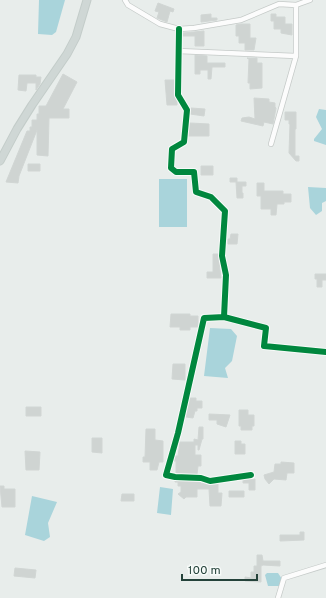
<svg xmlns="http://www.w3.org/2000/svg" width="326" height="598" viewBox="0 0 326 598" font-family="Overpass,sans-serif">
  <rect width="100%" height="100%" fill="#e8edeb"/>
  <!-- water -->
  <path fill="#a9d4db" d="M 39,0 L 65,0 L 56,32 L 52,35 L 38,34 Z
    M 319,109 L 326,110 L 326,145 L 314,141 L 314,139 L 322,129 L 316,117 Z
    M 159,179 L 187,179 L 187,227 L 159,227 Z
    M 308,187 L 326,188 L 326,201 L 322,203 L 322,211 L 316,215 L 310,208 Z
    M 210,328 L 231,329 L 237,336 L 232,361 L 225,368 L 228,378 L 204,376 Z
    M 160,487 L 173,489 L 171,515 L 157,513 Z
    M 32,496 L 57,502 L 48,523 L 50,537 L 44,541 L 25,535 Z
    M 267,573 L 278,573 L 282,579 L 279,586 L 268,586 L 265,575 Z"/>
  <!-- building -->
  <path fill="#cfd4d2" stroke="#d1d6d4" d="M 158,3 L 174,9 L 173,12 L 170,11 L 167,22 L 157,18 L 159,12 L 155,11 Z
    M 211,14 L 211,18 L 217,18 L 217,20 L 201,22 L 201,15 Z
    M 271,14 L 276,14 L 276,17 L 285,17 L 285,24 L 292,24 L 292,35 L 281,33 L 281,29 L 274,29 L 274,21 L 271,21 Z
    M 241,24 L 250,24 L 250,38 L 256,38 L 254,50 L 245,50 L 245,43 L 239,43 L 239,36 L 236,36 L 236,25 Z
    M 204,31 L 204,46 L 195,46 L 195,36 L 183,36 L 183,33 Z
    M 195,55 L 207,56 L 207,63 L 225,63 L 225,67 L 212,67 L 211,79 L 208,79 L 208,70 L 200,70 L 200,74 L 195,74 Z
    M 247,58 L 257,58 L 257,63 L 262,63 L 262,88 L 250,89 L 250,83 L 248,83 L 249,59 Z
    M 63,74 L 77,82 L 63,109 L 69,109 L 69,118 L 49,118 L 48,156 L 37,155 L 37,130 L 19,176 L 18,183 L 6,182 L 27,131 L 30,131 L 30,127 L 32,127 L 32,120 L 37,120 L 37,114 L 39,114 L 39,106 L 46,106 Z
    M 19,75 L 36,75 L 36,77 L 41,77 L 40,84 L 36,90 L 36,83 L 27,83 L 26,91 L 18,90 Z
    M 165,80 L 174,80 L 174,95 L 177,101 L 177,105 L 167,105 Z
    M 254,98 L 269,99 L 269,102 L 275,103 L 275,107 L 276,108 L 273,124 L 264,122 L 263,126 L 241,121 L 242,118 L 249,117 L 255,119 Z
    M 191,108 L 205,109 L 204,116 L 190,114 Z
    M 285,112 L 296,112 L 296,129 L 295,129 L 295,156 L 299,156 L 299,161 L 296,161 L 289,153 L 290,124 L 289,124 L 289,120 L 285,120 Z
    M 190,123 L 209,124 L 209,136 L 188,136 Z
    M 28,164 L 40,164 L 40,171 L 28,171 Z
    M 201,166 L 213,166 L 213,175 L 201,175 Z
    M 230,178 L 237,178 L 237,182 L 246,182 L 246,186 L 242,186 L 242,193 L 243,193 L 243,198 L 237,198 L 236,182 L 230,182 Z
    M 257,183 L 264,183 L 264,191 L 283,191 L 283,194 L 291,194 L 291,202 L 284,202 L 284,204 L 277,204 L 276,215 L 271,215 L 271,209 L 261,209 L 261,196 L 257,196 Z
    M 231,234 L 238,234 L 237,244 L 228,244 L 228,239 L 230,239 Z
    M 213,254 L 218,254 L 221,278 L 207,278 L 207,272 L 213,272 Z
    M 315,274 L 326,274 L 326,280 L 322,280 L 322,287 L 317,287 L 317,279 L 315,279 Z
    M 171,314 L 190,314 L 190,316 L 198,316 L 198,327 L 190,327 L 190,330 L 180,330 L 180,327 L 170,327 Z
    M 173,364 L 185,364 L 185,380 L 172,379 Z
    M 190,398 L 196,398 L 196,401 L 202,401 L 202,408 L 197,408 L 197,411 L 195,411 L 193,418 L 186,417 Z
    M 26,407 L 41,407 L 41,416 L 26,416 Z
    M 239,410 L 248,410 L 248,415 L 254,415 L 254,426 L 252,426 L 252,430 L 241,430 L 241,426 L 239,426 Z
    M 209,414 L 230,415 L 226,427 L 217,424 L 217,420 L 209,420 Z
    M 199,427 L 203,427 L 203,439 L 202,439 L 199,450 L 198,450 L 198,445 L 195,445 L 195,455 L 201,455 L 201,466 L 198,466 L 197,474 L 176,473 L 176,461 L 174,461 L 175,456 L 178,456 L 180,442 L 194,442 L 194,439 L 198,440 Z
    M 146,429 L 155,429 L 155,440 L 163,441 L 163,462 L 159,462 L 157,470 L 150,470 L 150,462 L 143,462 L 143,457 L 145,457 Z
    M 92,438 L 102,438 L 102,453 L 92,452 Z
    M 235,441 L 241,441 L 241,444 L 245,444 L 245,454 L 235,454 Z
    M 25,451 L 40,452 L 39,470 L 26,470 Z
    M 281,462 L 294,463 L 294,473 L 287,473 L 286,480 L 274,479 L 269,484 L 265,479 L 264,475 L 274,472 L 275,464 L 281,464 Z
    M 255,479 L 255,490 L 249,490 L 249,483 L 243,483 L 243,480 Z
    M 175,481 L 200,482 L 201,483 L 210,485 L 218,484 L 218,493 L 222,493 L 221,506 L 210,506 L 209,489 L 197,489 L 197,497 L 186,497 L 184,499 L 178,494 L 181,492 L 181,486 L 178,486 L 178,482 L 175,482 Z
    M 0,486 L 4,486 L 4,489 L 15,489 L 15,507 L 2,507 Z
    M 229,491 L 244,491 L 244,497 L 229,497 Z
    M 122,494 L 134,494 L 134,501 L 121,501 Z
    M 300,532 L 304,532 L 304,540 L 280,541 L 280,535 L 300,535 Z
    M 257,555 L 262,555 L 263,561 L 280,561 L 280,566 L 263,565 L 261,566 L 261,582 L 245,581 L 245,577 L 251,578 L 251,572 L 254,572 L 254,566 L 257,566 Z
    M 15,568 L 36,570 L 35,578 L 14,576 Z"/>
  <g fill="none" stroke-linecap="round" stroke-linejoin="round">
    <!-- street casing -->
    <g stroke="#c5cac8" stroke-width="6">
      <path id="street" d="M 125,0 L 128,5 L 160,24 L 179,29 L 194,28 L 241,20 L 279,4 L 296,5
        M 179,29 L 178,95 L 187,110 L 184,142 L 172,149 L 171,168 L 176,172 L 194,172 L 196,192 L 211,197 L 225,211 L 222,256 L 226,275 L 224,317
        M 178,51 L 296,56 L 296,5 L 310,0
        M 271,144 L 296,56
        M 251,475 L 210,481 L 201,478 L 175,477 L 166,475 L 178,433 L 204,318 L 224,317 L 266,328 L 264,346 L 326,352
        M 278,598 L 284,578 L 326,565"/>
    </g>
    <!-- primary casing -->
    <g stroke="#c3ccc9" stroke-width="9">
      <path id="primary" d="M 0,161 L 17,129 L 32,105 L 67,54 L 76,37 L 87,0"/>
    </g>
    <!-- street -->
    <use href="#street" stroke="#fcfcfc" stroke-width="4.5"/>
    <!-- primary -->
    <use href="#primary" stroke="#cfd7d5" stroke-width="7"/>
    <!-- cycleway casing -->
    <g stroke="#f7fbf9" stroke-width="8">
      <path id="cycleway" d="M 179,29 L 178,95 L 187,110 L 184,142 L 172,149 L 171,168 L 176,172 L 194,172 L 196,192 L 211,197 L 225,211 L 222,256 L 226,275 L 224,317
        M 251,475 L 210,481 L 201,478 L 175,477 L 166,475 L 178,433 L 204,318 L 224,317 L 266,328 L 264,346 L 326,352"/>
    </g>
    <!-- cycleway -->
    <use href="#cycleway" stroke="#00873e" stroke-width="6"/>
  </g>
  <!-- scale -->
  <path d="M182 574v6h75v-6" fill="none" stroke="#24423a" stroke-width="2"/>
  <text x="188" y="574" font-size="12" fill="#24423a" stroke="#f7fbf9" stroke-width="3" paint-order="stroke">100 m</text>
</svg>
